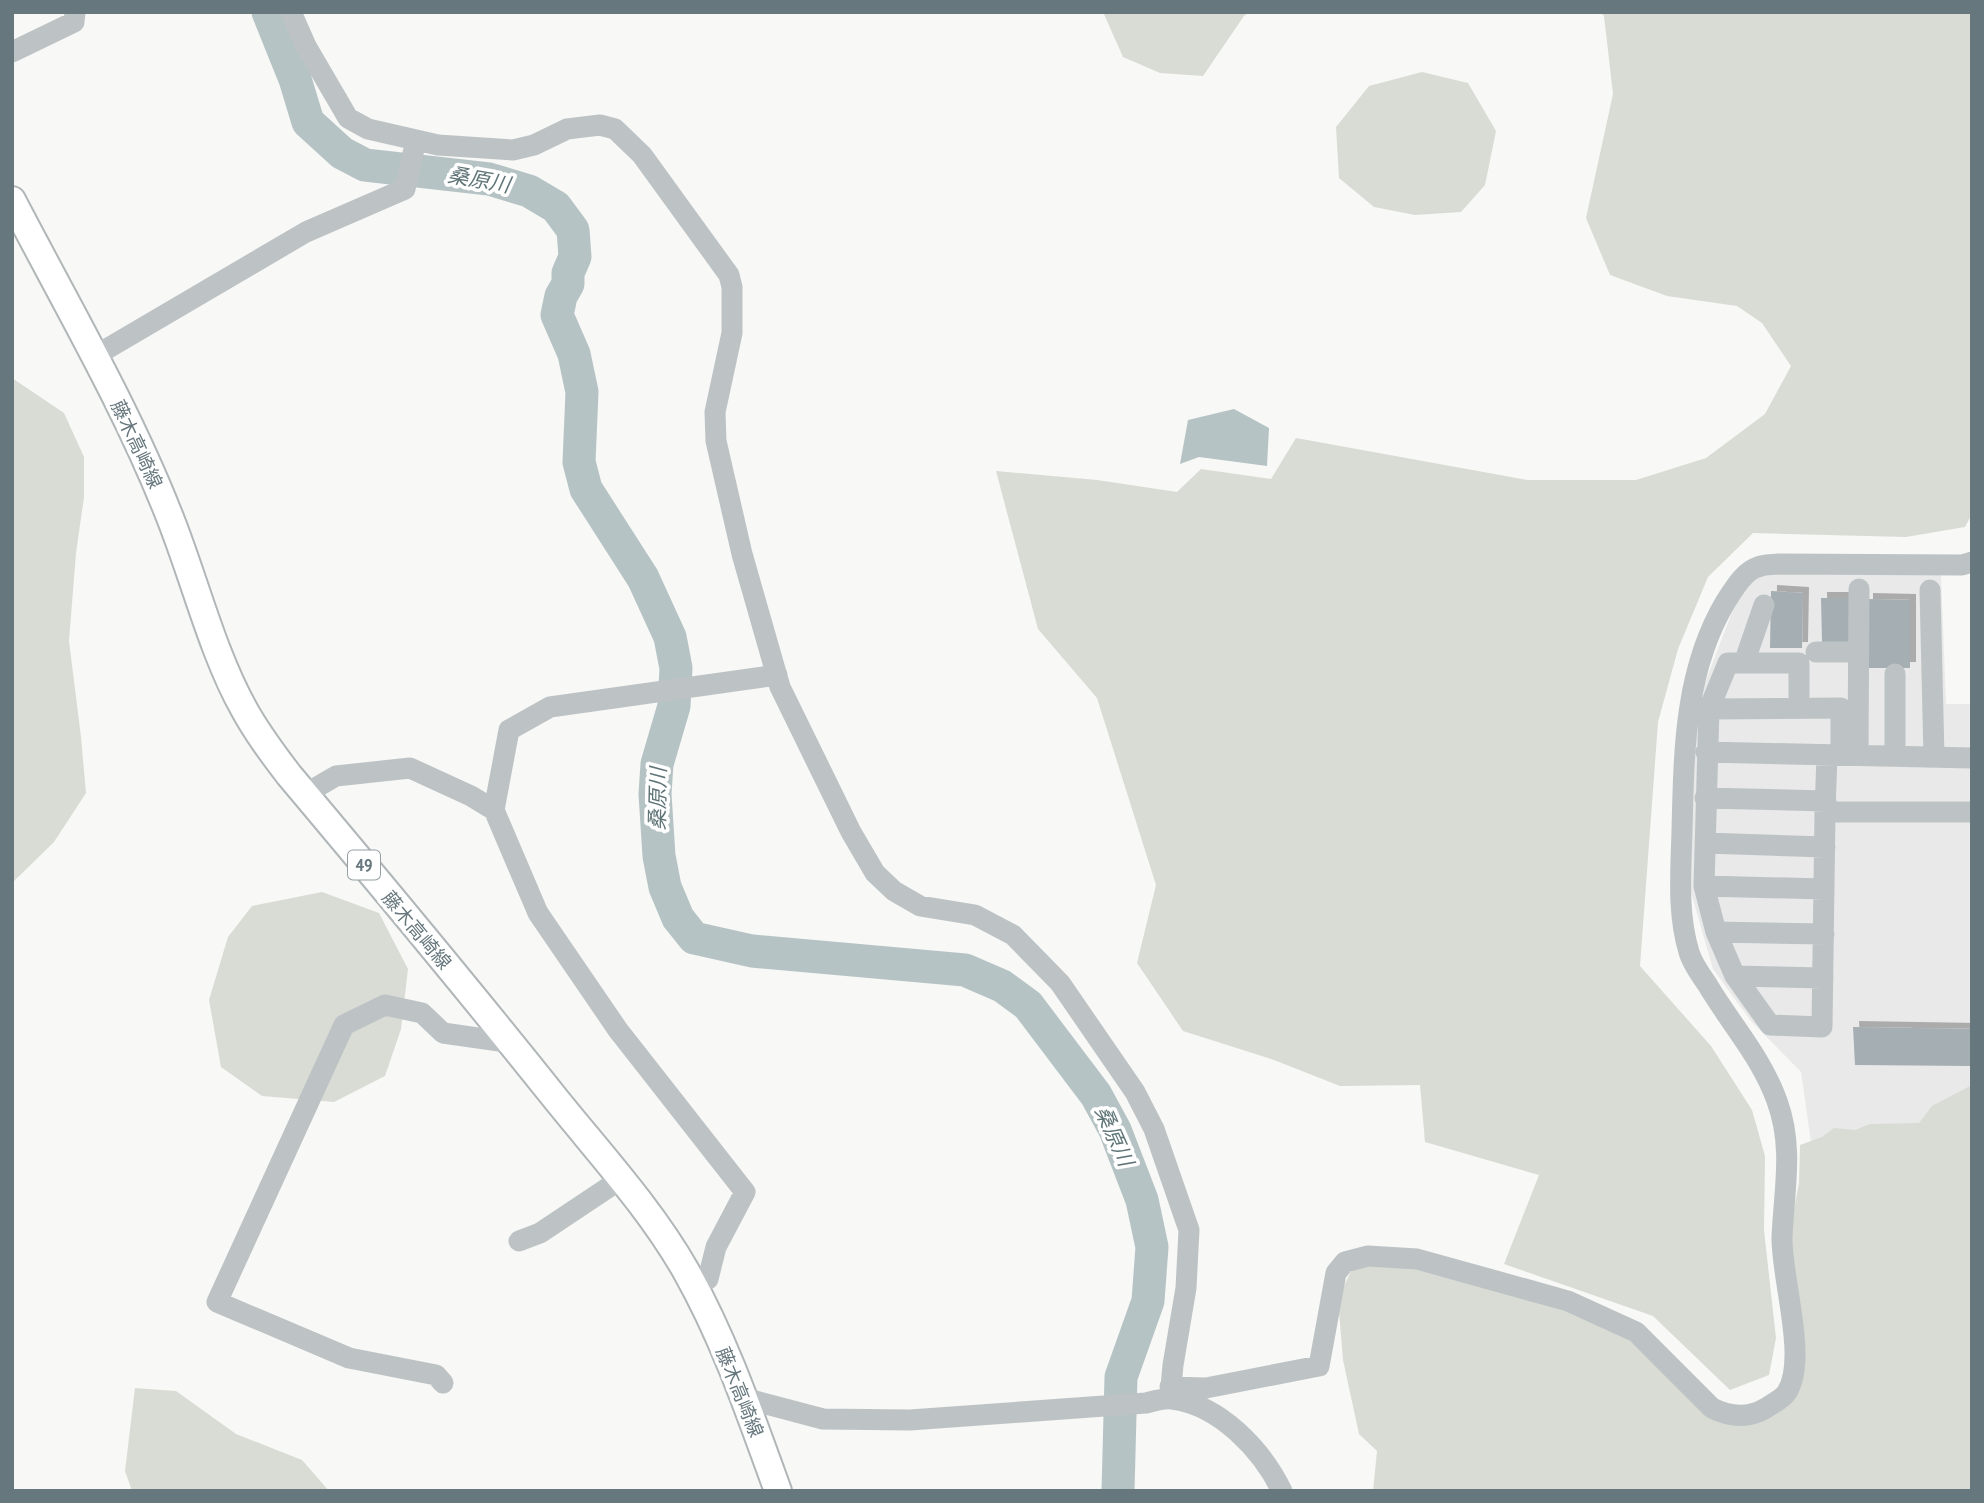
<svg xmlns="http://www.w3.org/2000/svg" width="1984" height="1503" viewBox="0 0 1984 1503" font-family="'PT Sans Narrow','Noto Sans JP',sans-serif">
  <defs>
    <filter id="shadow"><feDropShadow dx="6" dy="-6" stdDeviation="0" flood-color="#0004"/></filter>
  </defs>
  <rect width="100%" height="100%" fill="#f8f8f6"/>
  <!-- built -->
  <path fill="#e9e9e9" d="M 1769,572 L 1941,575 L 1946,704 L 1972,704 L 1972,1093 L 1922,1135 L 1815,1170 L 1801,1072 L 1751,1021 L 1713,969 L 1690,889 L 1691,719 L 1742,586 Z"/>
  <!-- green -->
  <path fill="#d9dcd5" d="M 1103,12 L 1249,12 L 1244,16 L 1203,76 L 1160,73 L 1123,57 Z
    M 1600,12 L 1972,12 L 1972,514 L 1965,527 L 1906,537 L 1753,533 L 1708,577 L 1678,649 L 1658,722 L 1640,966 L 1711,1046 L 1752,1110 L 1765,1156 L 1764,1230 L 1776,1338 L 1769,1375 L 1730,1390 L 1653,1316 L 1504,1264 L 1539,1175 L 1425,1142 L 1420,1085 L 1340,1086 L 1274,1060 L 1183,1031 L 1137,963 L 1156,885 L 1097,698 L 1038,629 L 996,471 L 1097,480 L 1177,492 L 1201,469 L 1271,479 L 1296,438 L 1528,480 L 1636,480 L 1706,458 L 1765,414 L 1791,366 L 1762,323 L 1737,306 L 1667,296 L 1610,275 L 1586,218 L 1613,94 L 1604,16 Z
    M 1422,72 L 1468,83 L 1496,131 L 1485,185 L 1461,212 L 1415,215 L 1374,207 L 1339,178 L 1336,127 L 1369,86 Z
    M 12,378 L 64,413 L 84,457 L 84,497 L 76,553 L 69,641 L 81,737 L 86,793 L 54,842 L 12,883 Z
    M 322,892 L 379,913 L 408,969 L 401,1029 L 385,1076 L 334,1102 L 262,1096 L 221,1067 L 209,1000 L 228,937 L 252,906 Z
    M 1972,1085 L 1972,1491 L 1373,1491 L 1377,1451 L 1359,1434 L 1343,1360 L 1338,1299 L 1352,1269 L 1374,1264 L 1420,1268 L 1566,1311 L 1627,1338 L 1710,1418 L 1793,1400 L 1789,1235 L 1799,1183 L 1800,1145 L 1822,1137 L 1834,1128 L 1855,1130 L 1870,1124 L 1919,1123 L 1932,1106 Z
    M 135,1388 L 176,1391 L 236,1434 L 302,1460 L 329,1491 L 132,1491 L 125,1471 Z"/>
  <!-- water -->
  <path fill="#b6c3c5" d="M 1234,409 L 1269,428 L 1267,466 L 1199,457 L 1180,464 L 1188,420 Z"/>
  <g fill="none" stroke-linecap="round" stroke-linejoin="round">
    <!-- river -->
    <path stroke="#b6c3c5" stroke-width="33" d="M 268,12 L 295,79 L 308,122 L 342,153 L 365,165 L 489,179 L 529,191 L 556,207 L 573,230 L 575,257 L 568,273 L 568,284 L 561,296 L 557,315 L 574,354 L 582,392 L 579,462 L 586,489 L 643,578 L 670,637 L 676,668 L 674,706 L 657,764 L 655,794 L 659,856 L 665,887 L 678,918 L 694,938 L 752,951 L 965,970 L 1002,986 L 1028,1005 L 1096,1095 L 1115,1130 L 1142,1200 L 1152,1247 L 1148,1301 L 1121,1377 L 1118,1491"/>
  </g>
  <!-- building -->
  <path fill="#a5aeb2" filter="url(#shadow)" d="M 1771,591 L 1803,593 L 1802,648 L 1770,648 Z
    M 1821,598 L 1850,598 L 1850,643 L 1822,642 Z
    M 1867,599 L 1910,600 L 1910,668 L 1867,668 Z
    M 1853,1027 L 1972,1029 L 1972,1066 L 1855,1065 Z"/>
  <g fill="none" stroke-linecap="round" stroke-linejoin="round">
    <!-- major casing -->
    <g stroke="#b1b7b9" stroke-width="30">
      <path id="major" d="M 12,200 C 66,304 126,406 169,515 C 194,577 212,652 244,709 C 257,733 273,754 289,775 C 379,882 468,989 555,1098 C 600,1154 650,1208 686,1271 C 725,1340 751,1417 778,1491"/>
    </g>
    <!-- minor -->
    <path stroke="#bdc3c5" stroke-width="21" d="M 291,12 L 306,46 L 348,118 L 368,129 L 438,145 L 513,150 L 534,145 L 567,129 L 600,125 L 615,129 L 642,155 L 729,275 L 732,287 L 732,333 L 715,412 L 716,441 L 742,554 L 780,687 L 851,832 L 875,873 L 894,891 L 920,906 L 975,915 L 1013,935 L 1060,983 L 1135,1092 L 1154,1129 L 1189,1230 L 1186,1288 L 1173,1365 L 1170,1398
      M 12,52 L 74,22 L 75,12
      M 93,357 L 306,232 L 405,189 L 416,140
      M 1930,590 L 1934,757
      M 1816,652 L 1859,652
      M 1744,663 L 1764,605
      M 1709,709 L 1728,663 L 1799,663 L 1799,708
      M 1706,752 L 1972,758
      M 1827,755 L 1825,812 L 1972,812
      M 1858,755 L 1859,589
      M 1895,756 L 1895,674
      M 305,794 L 336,776 L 410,768 L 471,796 L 494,810 L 509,730 L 550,707 L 777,675
      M 1705,798 L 1826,801
      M 494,810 L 538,913 L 618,1030 L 745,1192 L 716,1247 L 708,1279 L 693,1284
      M 1825,812 L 1822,1027 L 1770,1025 L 1735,976 L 1716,932 L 1704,886 L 1709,709 L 1841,708 L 1841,755
      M 1705,843 L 1825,847
      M 1704,886 L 1824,889
      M 1716,932 L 1824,934
      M 1735,976 L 1823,978
      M 519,1241 L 540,1233 L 621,1179
      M 443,1383 L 436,1375 L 349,1358 L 217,1302 L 344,1025 L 385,1005 L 422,1013 L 443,1033 L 512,1043
      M 1170,1387 L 1206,1388 L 1319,1366 L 1336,1273 L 1345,1262 L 1368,1256 L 1417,1259 L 1568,1301 L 1636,1332 L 1712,1408 C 1730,1417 1748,1419 1766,1408 C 1773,1403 1783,1399 1787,1392 C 1808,1359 1781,1277 1782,1237 C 1784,1190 1794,1147 1777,1101 C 1762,1058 1730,1023 1707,984 C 1700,974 1692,963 1689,952 C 1677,913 1681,870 1682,831 C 1684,752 1684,671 1726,601 C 1734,589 1744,571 1758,567 C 1764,564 1772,565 1779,564 L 1962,565 L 1972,562
      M 744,1398 L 823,1419 L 910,1420 L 1146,1403 C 1154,1401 1164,1398 1172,1399 C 1220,1405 1262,1450 1282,1491"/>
    <!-- major -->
    <use href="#major" stroke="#fff" stroke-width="26"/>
  </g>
  <g text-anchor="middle" stroke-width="7" stroke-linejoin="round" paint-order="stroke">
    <!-- shield labels -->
    <rect fill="#fff" stroke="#94a0a4" stroke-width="2" x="348" y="850.5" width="32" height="29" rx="5"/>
    <g font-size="18" font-weight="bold" fill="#66777d">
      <text x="364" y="871">49</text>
    </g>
    <!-- street labels -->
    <g font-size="19" fill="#66777d" stroke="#fff">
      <text transform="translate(137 444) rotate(65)" y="7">藤木高崎線</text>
      <text transform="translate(417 930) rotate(50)" y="7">藤木高崎線</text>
      <text transform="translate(740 1392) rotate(68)" y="7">藤木高崎線</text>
    </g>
    <!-- water labels -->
    <g font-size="21" font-style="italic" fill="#607578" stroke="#fff">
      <text transform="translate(479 180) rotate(10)" y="7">桑原川</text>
      <text transform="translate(658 799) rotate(-89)" y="7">桑原川</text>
      <text transform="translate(1114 1136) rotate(66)" y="7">桑原川</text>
    </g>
  </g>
  <!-- border -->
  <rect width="1984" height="1503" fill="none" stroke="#66777d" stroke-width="28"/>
</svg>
